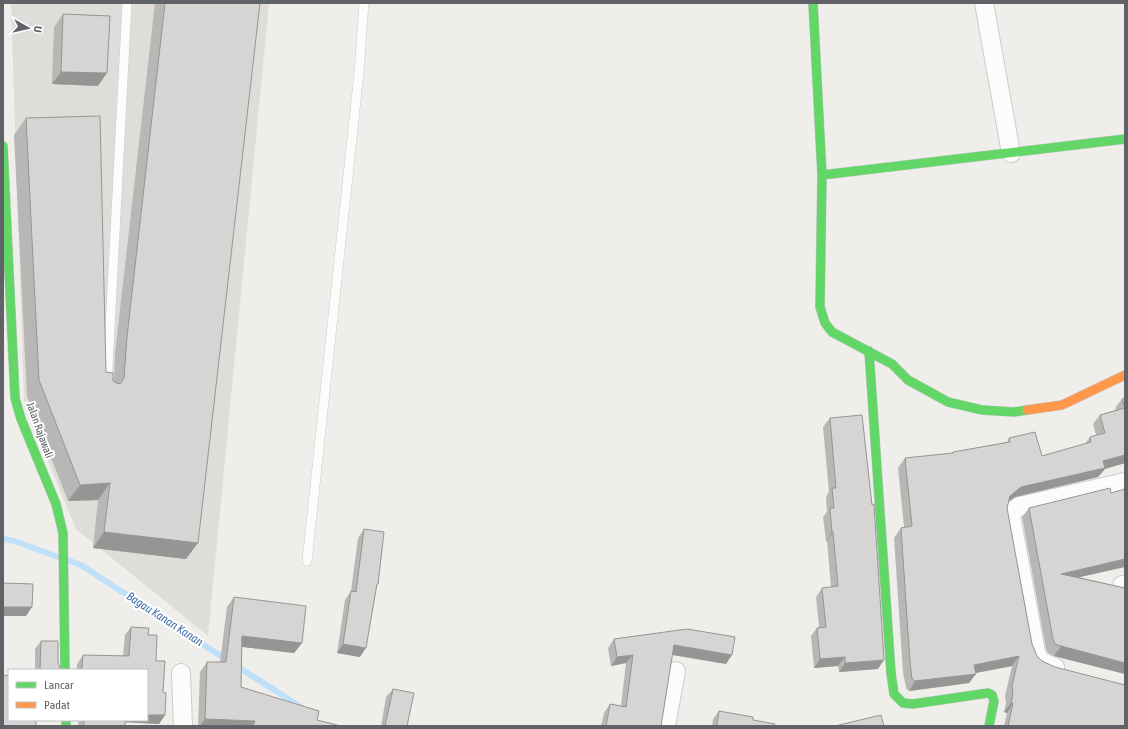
<svg xmlns="http://www.w3.org/2000/svg" width="1128" height="729" viewBox="0 0 1128 729" font-family="'Asap Condensed',sans-serif">
  <rect width="100%" height="100%" fill="#efeeea"/>
  <!-- industrial -->
  <path fill="#dfddda" d="M 11,3 L 269,3 L 208,636 L 76,529 L 24,403 Z"/>
  <g fill="none" stroke-linecap="round" stroke-linejoin="round">
    <!-- stream -->
    <path stroke="#bfe0f9" stroke-width="6" d="M 3,539 L 15,541 L 58,557
      M 67,560 L 81,565 L 227,660
      M 235,665 L 301,707"/>
    <!-- lane casing -->
    <g stroke="#cbcccc" stroke-width="10">
      <path id="lane" d="M 107,385 L 127,3
        M 307,561 L 359,72 L 364,3"/>
    </g>
    <!-- street casing -->
    <g stroke="#cbcccc" stroke-width="20">
      <path id="street" d="M 984,3 L 1011,153
        M 1122,585 L 1125,588
        M 1055,667 L 1040,661 L 1036,652 L 1011,516 L 1012,511 L 1020,506 L 1125,482
        M 181,673 L 183,726
        M 666,726 L 676,671"/>
    </g>
    <!-- fast casing -->
    <g stroke="#cacacb" stroke-width="10">
      <path id="fast" d="M 813,3 L 822,175 L 820,307 L 825,323 L 832,332 L 892,364 L 908,380 L 948,402 L 982,410 L 1014,412 L 1027,410
        M 3,146 L 15,398 L 21,419 L 56,504 L 63,533 L 65,670
        M 822,175 L 1125,139
        M 869,351 L 891,673 L 894,694 L 903,703 L 913,704 L 988,693 L 992,695 L 994,701 L 989,726
        M 66,720 L 66,726"/>
    </g>
    <!-- slow casing -->
    <g stroke="#cacacb" stroke-width="10">
      <path id="slow" d="M 1027,410 L 1062,405 L 1125,375"/>
    </g>
    <!-- lane -->
    <use href="#lane" stroke="#fdfcfc" stroke-width="9"/>
    <!-- street -->
    <use href="#street" stroke="#fdfcfc" stroke-width="18"/>
    <!-- fast -->
    <use href="#fast" stroke="#63d668" stroke-width="9"/>
    <!-- slow -->
    <use href="#slow" stroke="#ff974d" stroke-width="9"/>
  </g>
  <!-- wall -->
  <path fill="#b8b7b5" d="M 155,3 L 260,3 L 186,559 L 93,548 L 98,500 L 68,501 L 27,396 L 14,135 L 26,118 L 106,372 L 114,381 L 115,353 Z
    M 63,14 L 98,86 L 52,84 L 54,27 Z
    M 1125,398 L 1125,463 L 1105,469 L 1098,477 L 1015,497 L 1009,501 L 1007,508 L 1032,644 L 1037,656 L 1042,661 L 1125,726 L 1004,726 L 1007,713 L 1004,712 L 1006,703 L 1005,696 L 1012,666 L 976,673 L 969,683 L 909,691 L 906,688 L 903,672 L 894,538 L 901,528 L 904,527 L 898,468 L 905,458 L 951,453 L 953,452 L 1007,442 L 1009,438 L 1042,456 L 1085,444 L 1090,437 L 1096,435 L 1093,424 L 1100,415 L 1116,410 L 1115,408 L 1122,399 Z
    M 830,418 L 878,669 L 839,672 L 838,666 L 814,668 L 811,636 L 817,628 L 819,627 L 816,597 L 822,588 L 831,587 L 827,541 L 826,541 L 823,517 L 827,512 L 826,497 L 829,492 L 823,427 Z
    M 1029,508 L 1079,577 L 1125,588 L 1125,674 L 1054,656 L 1048,653 L 1046,649 L 1022,517 Z
    M 364,529 L 360,657 L 337,653 L 345,600 L 351,591 L 358,538 Z
    M 234,597 L 302,643 L 294,653 L 242,647 L 241,687 L 317,720 L 341,726 L 198,726 L 200,672 L 207,662 L 220,662 L 227,607 Z
    M 131,627 L 148,635 L 156,661 L 163,692 L 165,715 L 159,724 L 125,722 L 125,726 L 78,726 L 79,720 L 147,720 L 147,670 L 77,670 L 77,664 L 83,655 L 123,656 L 125,635 Z
    M 614,639 L 726,664 L 672,655 L 661,726 L 601,726 L 604,713 L 610,704 L 621,706 L 626,663 L 611,666 L 608,648 Z
    M 41,641 L 58,662 L 60,668 L 63,670 L 35,670 L 35,649 Z
    M 393,689 L 407,726 L 381,726 L 386,697 Z
    M 719,711 L 753,720 L 774,726 L 712,726 L 713,719 Z"/>
  <!-- shaded-wall -->
  <path fill="#969594" d="M 61,72 L 107,73 L 98,86 L 52,84 Z
    M 1125,455 L 1125,463 L 1105,469 L 1098,477 L 1015,497 L 1003,505 L 1010,496 L 1021,487 L 1103,461 Z
    M 110,483 L 98,500 L 68,501 L 80,485 Z
    M 104,532 L 198,543 L 186,559 L 93,548 Z
    M 832,532 L 833,532 L 827,541 L 826,541 Z
    M 1125,559 L 1125,567 L 1054,583 L 1061,574 Z
    M 3,607 L 32,607 L 26,616 L 3,616 Z
    M 242,636 L 302,643 L 294,653 L 235,646 Z
    M 343,644 L 366,648 L 360,657 L 337,653 Z
    M 674,645 L 732,655 L 726,664 L 668,654 Z
    M 1061,646 L 1125,663 L 1125,674 L 1054,656 Z
    M 633,655 L 626,663 L 611,666 L 617,657 Z
    M 1019,656 L 1012,666 L 970,674 L 976,674 L 969,683 L 909,691 L 915,681 L 974,665 Z
    M 845,657 L 838,666 L 814,668 L 820,659 Z
    M 884,660 L 878,669 L 839,672 L 845,663 Z
    M 1011,703 L 1013,703 L 1007,713 L 1004,712 Z
    M 147,715 L 165,715 L 159,724 L 119,722 L 120,720 L 147,720 Z
    M 205,719 L 255,721 L 251,726 L 200,726 Z"/>
  <!-- building -->
  <path fill="#d6d5d3" stroke="#969594" d="M 165,3 L 260,3 L 198,543 L 104,532 L 110,483 L 80,485 L 39,380 L 26,118 L 100,116 L 106,372 L 113,373 L 113,381 L 118,384 L 121,383 L 124,378 L 127,337 Z
    M 63,14 L 110,16 L 107,73 L 61,72 Z
    M 1125,398 L 1125,455 L 1103,461 L 1105,468 L 1021,487 L 1010,496 L 1007,508 L 1032,644 L 1037,656 L 1042,661 L 1055,667 L 1125,685 L 1125,726 L 1008,726 L 1013,703 L 1011,703 L 1013,694 L 1012,686 L 1019,656 L 974,665 L 976,674 L 915,681 L 912,679 L 910,662 L 901,528 L 912,526 L 905,458 L 953,453 L 953,452 L 1010,442 L 1009,438 L 1035,432 L 1042,456 L 1091,442 L 1090,437 L 1105,433 L 1100,415 L 1125,408 L 1122,399 Z
    M 862,415 L 872,505 L 874,504 L 884,660 L 845,663 L 845,657 L 820,659 L 817,628 L 826,627 L 822,588 L 838,586 L 833,532 L 832,532 L 830,508 L 834,508 L 832,488 L 836,488 L 830,418 Z
    M 1110,488 L 1111,493 L 1125,489 L 1125,559 L 1061,574 L 1125,588 L 1125,663 L 1061,646 L 1055,644 L 1053,639 L 1029,508 Z
    M 364,529 L 384,532 L 378,584 L 377,584 L 366,648 L 343,644 L 351,591 L 356,592 Z
    M 3,583 L 33,584 L 32,607 L 3,607 Z
    M 234,597 L 306,606 L 302,643 L 242,636 L 241,687 L 319,711 L 317,720 L 341,726 L 253,726 L 255,721 L 205,719 L 207,662 L 226,662 Z
    M 131,627 L 149,628 L 148,635 L 157,635 L 156,661 L 165,661 L 163,692 L 166,693 L 165,715 L 147,715 L 147,670 L 79,670 L 82,668 L 83,655 L 129,656 Z
    M 687,629 L 735,637 L 732,655 L 674,645 L 661,726 L 606,726 L 610,704 L 626,707 L 633,655 L 617,657 L 614,639 Z
    M 41,641 L 58,641 L 58,662 L 60,668 L 63,670 L 40,670 Z
    M 3,675 L 9,676 L 9,720 L 36,720 L 36,726 L 3,726 Z
    M 393,689 L 414,693 L 407,726 L 385,726 Z
    M 719,711 L 753,717 L 753,720 L 775,724 L 774,726 L 717,726 Z
    M 881,715 L 884,726 L 835,726 Z
    M 84,720 L 125,720 L 125,726 L 84,726 Z"/>
  <g text-anchor="middle" stroke-width="4" stroke-linejoin="round" paint-order="stroke">
    <!-- street labels -->
    <g font-size="11" fill="#5f6368" stroke="#fff">
      <text transform="translate(40 430) rotate(70)" y="4">Jalan Rajawali</text>
    </g>
    <!-- water labels -->
    <g font-size="12" font-style="italic" fill="#4174aa" stroke="#fff">
      <text transform="translate(165 619) rotate(33)" y="4">Bagau Kanan Kanan</text>
    </g>
  </g>
  <!-- border -->
  <rect width="1128" height="729" fill="none" stroke="#5f6368" stroke-width="8"/>
  <!-- legend -->
  <rect x="8" y="669" width="140" height="52" fill="#ffffff" stroke="#bfc1c3"/>
  <rect x="16" y="682" width="20" height="6" fill="#63d668" stroke="#bfc1c3"/>
  <text x="44" y="689" font-size="12" fill="#5f6368">Lancar</text>
  <rect x="16" y="702" width="20" height="6" fill="#ff974d" stroke="#bfc1c3"/>
  <text x="44" y="709" font-size="12" fill="#5f6368">Padat</text>
  <!-- north arrow -->
  <g transform="translate(28 28) rotate(98)" stroke="#ffffff" stroke-width="3" paint-order="stroke">
  <path d="M0-3L7 15L0 10L-7 15Z" fill="#5f6368"/>
  <text y="-6" font-size="11" font-weight="bold" text-anchor="middle" fill="#5f6368">U</text>
  </g>
</svg>
